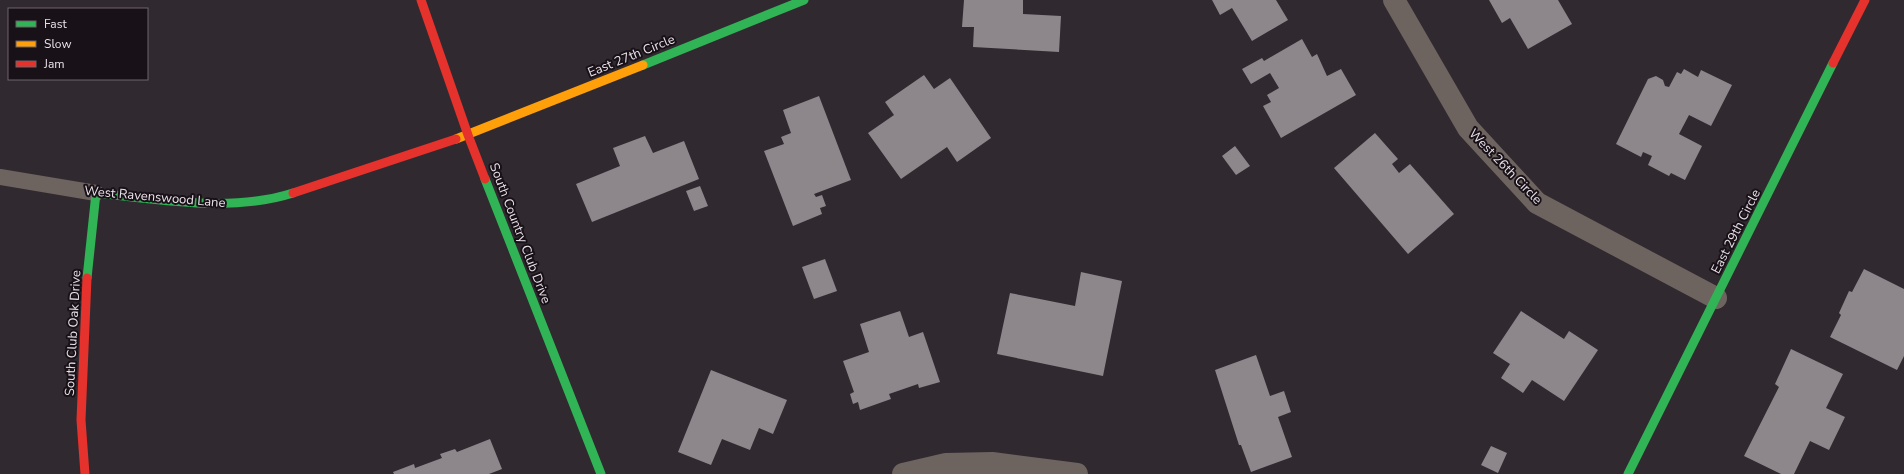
<svg xmlns="http://www.w3.org/2000/svg" width="1904" height="474" viewBox="0 0 1904 474" font-family="'Nunito Sans',sans-serif">
  <rect width="100%" height="100%" fill="#302a30"/>
  <!-- building -->
  <path fill="#8d878c" d="M 964,0 L 1023,0 L 1023,14 L 1061,16 L 1059,52 L 973,47 L 974,27 L 962,27 Z
    M 1212,0 L 1276,0 L 1288,20 L 1252,41 L 1232,8 L 1220,15 Z
    M 1489,0 L 1558,0 L 1572,24 L 1528,49 L 1510,18 L 1502,23 Z
    M 1302,39 L 1312,57 L 1317,54 L 1327,76 L 1341,69 L 1356,95 L 1281,138 L 1263,106 L 1271,102 L 1267,95 L 1279,88 L 1270,73 L 1251,84 L 1242,69 L 1262,58 L 1264,61 Z
    M 1684,69 L 1698,77 L 1701,70 L 1732,85 L 1711,126 L 1689,115 L 1679,134 L 1702,146 L 1685,180 L 1671,173 L 1669,176 L 1648,165 L 1652,156 L 1643,152 L 1641,157 L 1616,144 L 1648,79 L 1656,76 L 1663,80 L 1665,86 L 1669,87 L 1677,72 L 1681,74 Z
    M 924,75 L 934,89 L 950,78 L 991,138 L 957,162 L 947,147 L 901,179 L 868,133 L 894,115 L 885,102 Z
    M 819,96 L 851,180 L 814,194 L 816,197 L 822,195 L 826,206 L 820,208 L 822,214 L 793,226 L 764,151 L 784,144 L 781,137 L 791,133 L 783,110 Z
    M 1375,133 L 1398,159 L 1392,164 L 1399,173 L 1410,164 L 1454,214 L 1408,254 L 1334,168 Z
    M 645,136 L 653,153 L 684,141 L 699,179 L 592,222 L 576,184 L 620,166 L 613,148 Z
    M 1235,146 L 1250,166 L 1236,175 L 1222,156 Z
    M 700,186 L 708,206 L 694,211 L 686,191 Z
    M 825,259 L 837,291 L 814,299 L 802,267 Z
    M 1864,269 L 1904,289 L 1904,356 L 1897,370 L 1830,337 L 1841,315 L 1839,313 L 1849,291 L 1852,292 Z
    M 1081,272 L 1122,281 L 1103,376 L 997,354 L 1010,293 L 1075,306 Z
    M 900,311 L 909,337 L 923,332 L 940,382 L 919,388 L 918,384 L 889,394 L 891,399 L 860,410 L 858,402 L 853,404 L 850,394 L 854,392 L 843,361 L 869,352 L 860,324 Z
    M 1521,311 L 1564,339 L 1569,331 L 1598,350 L 1564,401 L 1532,380 L 1523,393 L 1501,378 L 1510,364 L 1493,353 Z
    M 1791,349 L 1843,374 L 1826,408 L 1845,417 L 1829,450 L 1810,441 L 1794,474 L 1781,474 L 1744,456 L 1779,387 L 1775,384 Z
    M 1256,355 L 1270,396 L 1284,391 L 1291,412 L 1278,417 L 1292,457 L 1251,472 L 1241,445 L 1239,445 L 1215,370 Z
    M 711,370 L 787,400 L 773,434 L 759,428 L 750,450 L 722,439 L 711,465 L 678,452 Z
    M 490,439 L 502,469 L 489,474 L 394,474 L 393,472 L 414,464 L 415,468 L 442,458 L 440,454 L 455,449 L 457,452 Z
    M 1491,446 L 1507,453 L 1498,473 L 1481,465 Z"/>
  <g fill="none" stroke-linecap="round" stroke-linejoin="round">
    <!-- lane -->
    <path stroke="#6e645f" stroke-width="16" d="M 0,177 L 96,193"/>
    <!-- street -->
    <path stroke="#6e645f" stroke-width="22" d="M 1394,0 L 1468,128 L 1537,203 L 1716,298
      M 903,474 L 946,464 L 992,463 L 1077,474"/>
    <!-- fast -->
    <path stroke="#30b455" stroke-width="9" d="M 643,65 L 804,0
      M 485,179 L 601,474
      M 87,278 L 96,193 C 159,199 231,213 293,193
      M 1628,474 L 1833,63"/>
    <!-- slow -->
    <path stroke="#ff9f0a" stroke-width="9" d="M 456,139 L 643,65"/>
    <!-- jam -->
    <path stroke="#e5322d" stroke-width="9" d="M 421,0 L 468,135 L 485,179
      M 1833,63 L 1865,0
      M 293,193 L 456,139
      M 85,474 L 81,420 L 87,278"/>
  </g>
  <g text-anchor="middle" stroke-width="4" stroke-linejoin="round" paint-order="stroke">
    <!-- street labels -->
    <g font-size="13" fill="#eae1e9" stroke="#181117">
      <text transform="translate(631 55) rotate(-22)" y="5">East 27th Circle</text>
      <text transform="translate(1506 166) rotate(46)" y="5">West 26th Circle</text>
      <text transform="translate(155 196) rotate(5)" y="5">West Ravenswood Lane</text>
      <text transform="translate(1735 231) rotate(-63)" y="5">East 29th Circle</text>
      <text transform="translate(521 233) rotate(69)" y="5">South Country Club Drive</text>
      <text transform="translate(72 333) rotate(-87)" y="5">South Club Oak Drive</text>
    </g>
  </g>
  <!-- legend -->
  <rect x="8" y="8" width="140" height="72" fill="#181117" stroke="#6c646b"/>
  <rect x="16" y="21" width="20" height="6" fill="#30b455" stroke="#6c646b"/>
  <text x="44" y="28" font-size="12" fill="#eae1e9">Fast</text>
  <rect x="16" y="41" width="20" height="6" fill="#ff9f0a" stroke="#6c646b"/>
  <text x="44" y="48" font-size="12" fill="#eae1e9">Slow</text>
  <rect x="16" y="61" width="20" height="6" fill="#e5322d" stroke="#6c646b"/>
  <text x="44" y="68" font-size="12" fill="#eae1e9">Jam</text>
</svg>
